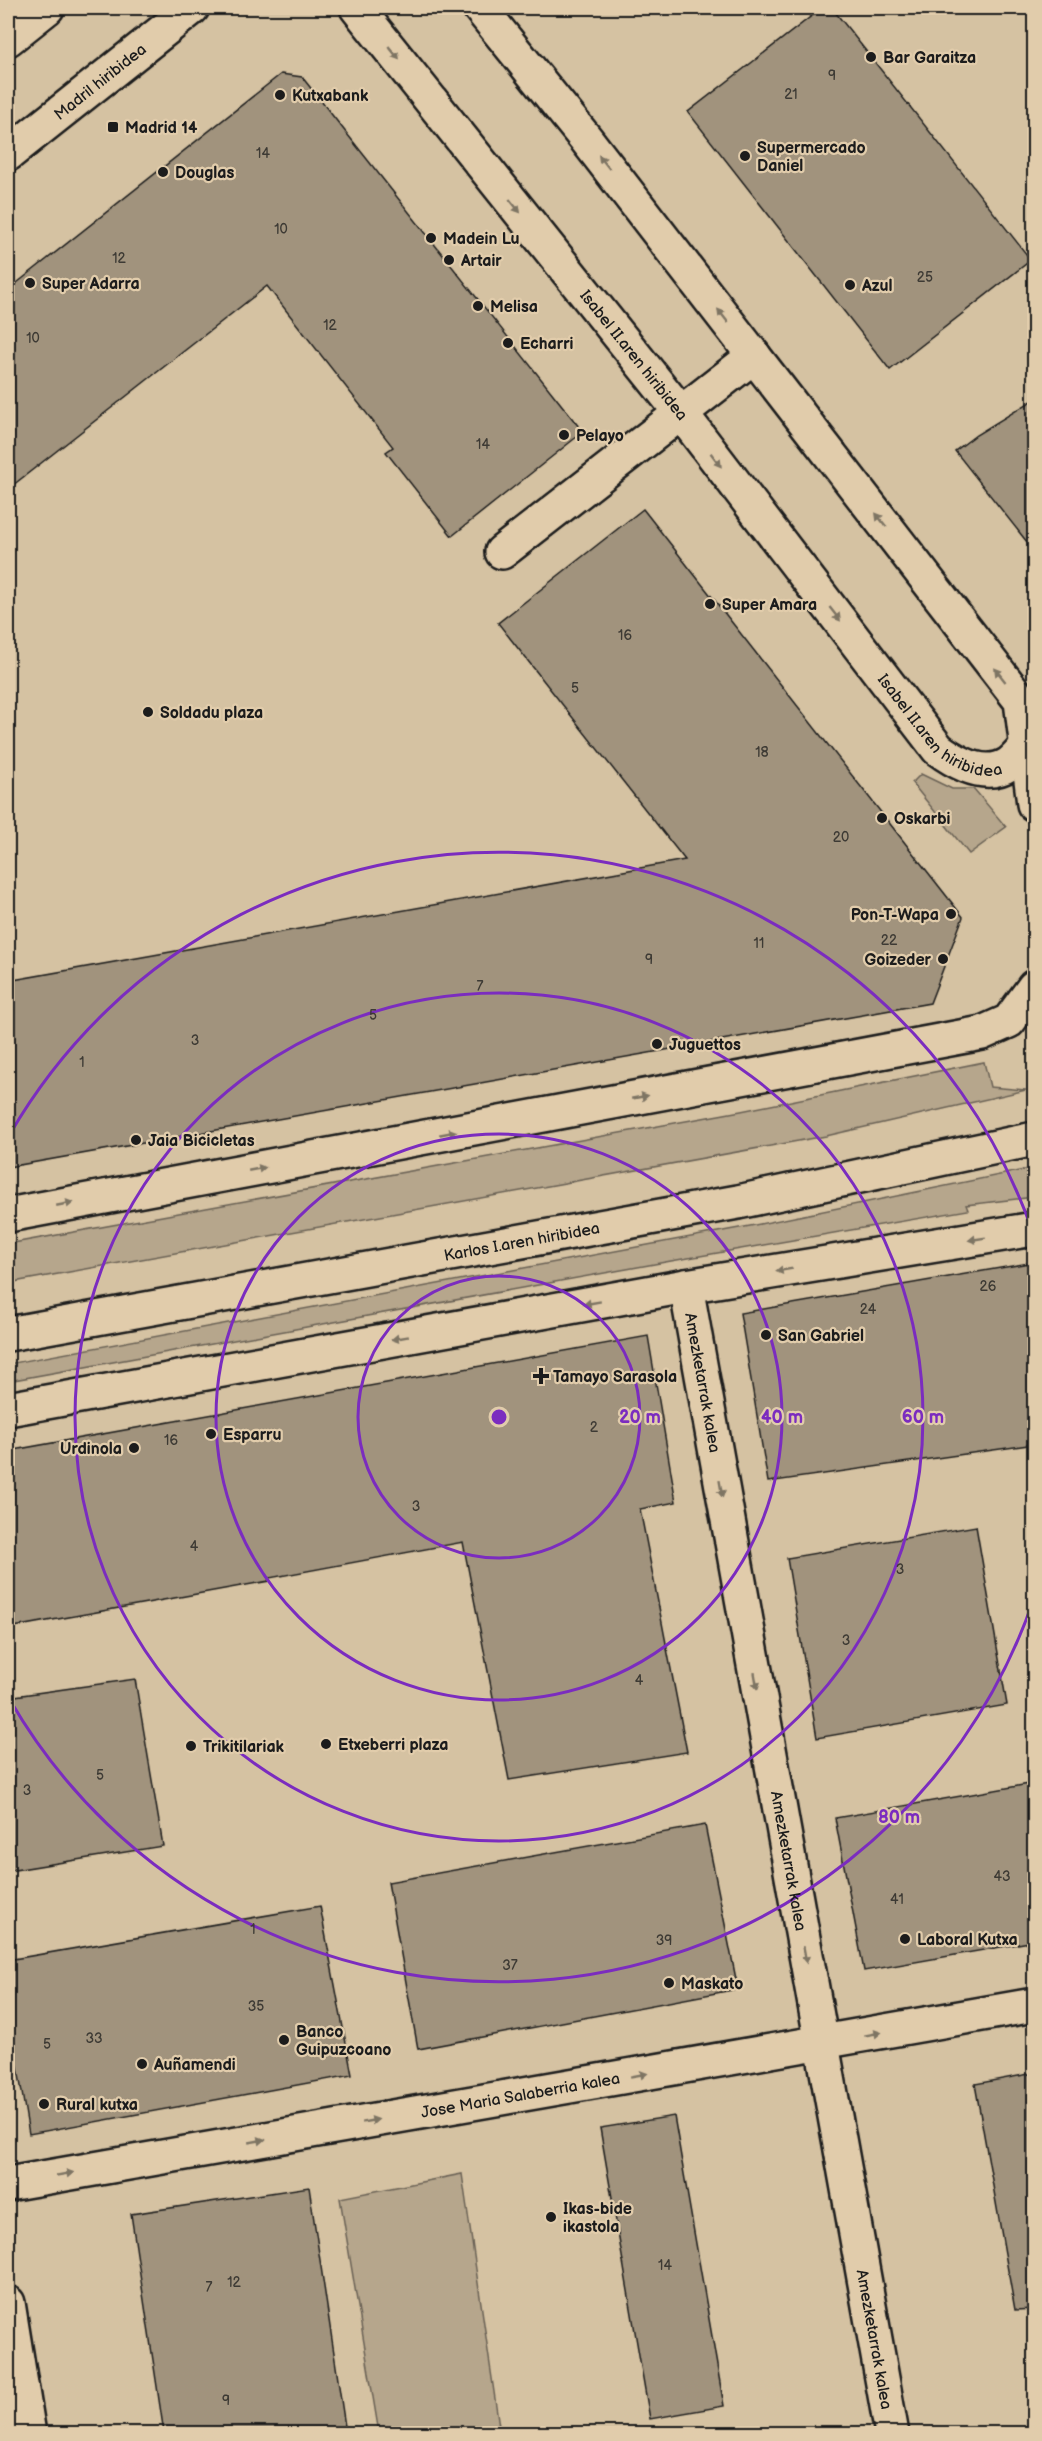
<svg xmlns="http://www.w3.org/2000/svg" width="1042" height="2441" viewBox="0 0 1042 2441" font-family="'Balsamiq Sans',sans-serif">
  <rect width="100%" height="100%" fill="#d5c2a2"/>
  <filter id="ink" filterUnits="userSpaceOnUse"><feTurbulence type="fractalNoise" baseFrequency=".0167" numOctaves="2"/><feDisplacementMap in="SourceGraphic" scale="12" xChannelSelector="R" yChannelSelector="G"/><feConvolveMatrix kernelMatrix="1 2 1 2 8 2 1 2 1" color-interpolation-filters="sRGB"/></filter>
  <g filter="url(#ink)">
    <!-- green -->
    <path fill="#b6a68c" stroke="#696154" stroke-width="1.5" d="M 921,774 L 952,789 L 974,789 L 1006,827 L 969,854 L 912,783 Z
      M 984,1062 L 990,1087 L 1026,1090 L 826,1136 L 8,1283 L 8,1244 L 741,1111 Z
      M 1034,1168 L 1034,1197 L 966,1205 L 968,1210 L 671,1261 L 8,1381 L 8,1364 L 750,1226 Z
      M 462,2174 L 500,2433 L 379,2433 L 340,2198 Z"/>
    <!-- building -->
    <path fill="#a1937d" stroke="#1c1c1c" stroke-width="1.5" d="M 822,8 L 832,8 L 1031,260 L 890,370 L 688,112 Z
      M 281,74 L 302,77 L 583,432 L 452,536 L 386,452 L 393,447 L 267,286 L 8,489 L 8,290 Z
      M 1035,399 L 1035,552 L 955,451 L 976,435 Z
      M 643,509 L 963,917 L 930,1003 L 8,1167 L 8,981 L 685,860 L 498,623 Z
      M 1035,1262 L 1035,1444 L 768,1482 L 740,1313 Z
      M 648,1336 L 676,1502 L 640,1509 L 687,1752 L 509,1780 L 463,1542 L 269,1578 L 269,1581 L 8,1628 L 8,1451 Z
      M 976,1526 L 1007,1705 L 817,1738 L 787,1558 Z
      M 135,1679 L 163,1846 L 8,1871 L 8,1697 Z
      M 1035,1783 L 1035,1941 L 864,1971 L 835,1818 Z
      M 705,1825 L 738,1989 L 418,2049 L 388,1882 Z
      M 320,1906 L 352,2075 L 29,2134 L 8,2009 L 8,1960 Z
      M 1035,2073 L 1035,2309 L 1015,2310 L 975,2084 Z
      M 674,2116 L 724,2406 L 650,2419 L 600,2128 Z
      M 309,2187 L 346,2433 L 164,2433 L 131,2214 Z"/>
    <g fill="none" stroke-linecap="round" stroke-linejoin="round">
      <!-- street casing -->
      <g stroke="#1c1c1c" stroke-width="38">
        <g id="street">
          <path id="s1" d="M 357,8 L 681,413 L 938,749 C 957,763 986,779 1009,764 C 1015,760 1021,752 1026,747"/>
          <path d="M 480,8 L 586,139 L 1021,701 L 1034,804"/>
          <path d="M 502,552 L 754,356"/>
          <path d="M 8,1215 L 982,1033 L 1009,1021 L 1034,987"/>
          <path id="s2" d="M 686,1286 L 892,2434"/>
          <path d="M 8,1409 L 686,1286 L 1034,1229"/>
          <path id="s3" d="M 8,2184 L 1034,2005"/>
          <path d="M 8,2303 L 29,2434"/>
        </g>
      </g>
      <!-- secondary casing -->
      <g stroke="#1c1c1c" stroke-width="38">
        <g id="secondary">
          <path d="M 8,39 L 47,8"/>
          <path id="s4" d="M 8,154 L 192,8"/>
        </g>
      </g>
      <!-- primary casing -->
      <g stroke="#1c1c1c" stroke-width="38">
        <g id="primary">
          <path id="s5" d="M 8,1334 L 738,1202 L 1034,1139"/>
        </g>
      </g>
      <!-- street -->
      <use href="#street" stroke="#e1ccab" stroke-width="33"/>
      <!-- secondary -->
      <use href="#secondary" stroke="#e1ccab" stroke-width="33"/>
      <!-- primary -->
      <use href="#primary" stroke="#e1ccab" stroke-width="33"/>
    </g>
    <!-- one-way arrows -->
    <defs><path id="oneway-solid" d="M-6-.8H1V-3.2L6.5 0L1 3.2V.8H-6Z" transform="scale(1.5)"/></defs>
    <g fill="#7e7464">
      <use href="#oneway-solid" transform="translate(394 53) rotate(51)"/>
      <use href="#oneway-solid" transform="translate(604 162) rotate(-128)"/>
      <use href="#oneway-solid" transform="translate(515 206) rotate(51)"/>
      <use href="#oneway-solid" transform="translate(723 316) rotate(-128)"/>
      <use href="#oneway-solid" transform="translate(716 460) rotate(53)"/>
      <use href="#oneway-solid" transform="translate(881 520) rotate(-128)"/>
      <use href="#oneway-solid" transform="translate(835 614) rotate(52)"/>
      <use href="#oneway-solid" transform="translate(1000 675) rotate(-128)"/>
      <use href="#oneway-solid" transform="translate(640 1097) rotate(-11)"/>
      <use href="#oneway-solid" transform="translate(448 1133) rotate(-11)"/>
      <use href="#oneway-solid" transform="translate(257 1169) rotate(-11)"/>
      <use href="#oneway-solid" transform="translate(65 1204) rotate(-11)"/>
      <use href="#oneway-solid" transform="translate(977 1239) rotate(171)"/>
      <use href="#oneway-solid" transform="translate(784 1270) rotate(171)"/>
      <use href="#oneway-solid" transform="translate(592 1303) rotate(170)"/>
      <use href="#oneway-solid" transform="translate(400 1338) rotate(170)"/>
      <use href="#oneway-solid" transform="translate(721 1489) rotate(80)"/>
      <use href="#oneway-solid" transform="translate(756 1681) rotate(80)"/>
      <use href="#oneway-solid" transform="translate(805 1955) rotate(80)"/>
      <use href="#oneway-solid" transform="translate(873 2034) rotate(-10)"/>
      <use href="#oneway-solid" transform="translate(639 2075) rotate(-10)"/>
      <use href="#oneway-solid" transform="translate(370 2121) rotate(-10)"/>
      <use href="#oneway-solid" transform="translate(257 2141) rotate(-10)"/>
      <use href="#oneway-solid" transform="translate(65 2174) rotate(-10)"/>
    </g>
  </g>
  <!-- distance rings -->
  <g fill="none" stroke="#7b2cbf" stroke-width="3">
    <circle cx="499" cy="1417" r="141"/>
    <circle cx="499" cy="1417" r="283"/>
    <circle cx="499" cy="1417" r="424"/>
    <path d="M1033 1601A565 565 0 0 1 10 1700M10 1134A565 565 0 0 1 1033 1233"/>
  </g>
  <!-- markers -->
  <g fill="#1c1c1c" stroke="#e1ccab" stroke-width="2">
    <circle cx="871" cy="57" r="6"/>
    <circle cx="280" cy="95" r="6"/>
    <rect x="107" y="121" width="12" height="12" rx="3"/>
    <circle cx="745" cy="156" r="6"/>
    <circle cx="163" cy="172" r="6"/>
    <circle cx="431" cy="238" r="6"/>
    <circle cx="449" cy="260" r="6"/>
    <circle cx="30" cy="283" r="6"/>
    <circle cx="850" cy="285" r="6"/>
    <circle cx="478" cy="306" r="6"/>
    <circle cx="508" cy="343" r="6"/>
    <circle cx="564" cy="435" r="6"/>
    <circle cx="710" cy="604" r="6"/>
    <circle cx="148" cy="712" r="6"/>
    <circle cx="882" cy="818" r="6"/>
    <circle cx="951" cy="914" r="6"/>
    <circle cx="943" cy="959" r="6"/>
    <circle cx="657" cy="1044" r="6"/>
    <circle cx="136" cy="1140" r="6"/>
    <circle cx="766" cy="1335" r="6"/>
    <path d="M538 1367h6v6h6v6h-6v6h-6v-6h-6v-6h6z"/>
    <circle cx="211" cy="1434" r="6"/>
    <circle cx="134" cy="1448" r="6"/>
    <circle cx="326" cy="1744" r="6"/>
    <circle cx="191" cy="1746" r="6"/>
    <circle cx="905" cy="1939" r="6"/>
    <circle cx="669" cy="1983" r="6"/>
    <circle cx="284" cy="2040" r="6"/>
    <circle cx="142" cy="2064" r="6"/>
    <circle cx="44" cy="2104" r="6"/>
    <circle cx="551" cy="2217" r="6"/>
  </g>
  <g text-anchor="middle" stroke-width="4.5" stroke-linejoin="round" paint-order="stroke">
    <!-- number labels -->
    <g font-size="14" fill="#3d3a34">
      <text x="832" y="80">9</text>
      <text x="791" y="99">21</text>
      <text x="263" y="158">14</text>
      <text x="281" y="234">10</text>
      <text x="119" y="263">12</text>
      <text x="925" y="282">25</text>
      <text x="330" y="330">12</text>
      <text x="33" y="343">10</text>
      <text x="483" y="449">14</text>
      <text x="625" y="640">16</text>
      <text x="575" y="693">5</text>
      <text x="762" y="757">18</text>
      <text x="841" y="842">20</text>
      <text x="889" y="945">22</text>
      <text x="759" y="948">11</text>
      <text x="649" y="964">9</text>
      <text x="480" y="991">7</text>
      <text x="373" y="1020">5</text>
      <text x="195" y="1045">3</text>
      <text x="82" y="1067">1</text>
      <text x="988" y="1291">26</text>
      <text x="868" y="1314">24</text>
      <text x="594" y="1432">2</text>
      <text x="171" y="1445">16</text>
      <text x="416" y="1511">3</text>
      <text x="194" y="1551">4</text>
      <text x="900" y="1574">3</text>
      <text x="846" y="1645">3</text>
      <text x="639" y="1685">4</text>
      <text x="100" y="1780">5</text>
      <text x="27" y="1795">3</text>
      <text x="1002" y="1881">43</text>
      <text x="897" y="1904">41</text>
      <text x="253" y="1934">1</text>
      <text x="664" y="1945">39</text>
      <text x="510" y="1970">37</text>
      <text x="256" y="2011">35</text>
      <text x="94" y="2043">33</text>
      <text x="47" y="2049">5</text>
      <text x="665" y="2270">14</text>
      <text x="234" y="2287">12</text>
      <text x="209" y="2292">7</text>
      <text x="226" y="2405">9</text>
    </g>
    <!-- poi labels -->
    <g font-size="16" font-weight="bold" fill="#1c1c1c" stroke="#e1ccab" text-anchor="start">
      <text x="883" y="63">Bar Garaitza</text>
      <text x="292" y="101">Kutxabank</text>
      <text x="125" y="133">Madrid 14</text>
      <text x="757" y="153">Supermercado<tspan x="757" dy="18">Daniel</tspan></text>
      <text x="175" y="178">Douglas</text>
      <text x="443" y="244">Madein Lu</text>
      <text x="461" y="266">Artair</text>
      <text x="42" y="289">Super Adarra</text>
      <text x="862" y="291">Azul</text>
      <text x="490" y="312">Melisa</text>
      <text x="520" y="349">Echarri</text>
      <text x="576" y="441">Pelayo</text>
      <text x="722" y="610">Super Amara</text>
      <text x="160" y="718">Soldadu plaza</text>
      <text x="894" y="824">Oskarbi</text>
      <text x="939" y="920" text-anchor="end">Pon-T-Wapa</text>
      <text x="931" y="965" text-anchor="end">Goizeder</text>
      <text x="669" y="1050">Juguettos</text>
      <text x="148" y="1146">Jaia Bicicletas</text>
      <text x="778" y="1341">San Gabriel</text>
      <text x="553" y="1382">Tamayo Sarasola</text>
      <text x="223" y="1440">Esparru</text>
      <text x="122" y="1454" text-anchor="end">Urdinola</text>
      <text x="338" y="1750">Etxeberri plaza</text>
      <text x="203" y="1752">Trikitilariak</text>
      <text x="917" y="1945">Laboral Kutxa</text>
      <text x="681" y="1989">Maskato</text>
      <text x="296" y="2037">Banco<tspan x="296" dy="18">Guipuzcoano</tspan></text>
      <text x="154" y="2070">Auñamendi</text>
      <text x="56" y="2110">Rural kutxa</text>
      <text x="563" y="2214">Ikas-bide<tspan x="563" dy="18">ikastola</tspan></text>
    </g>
    <!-- street labels -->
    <g font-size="16" fill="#1c1c1c" stroke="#e1ccab">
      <text dy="6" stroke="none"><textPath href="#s4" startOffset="117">Madril hiribidea</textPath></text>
      <text dy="6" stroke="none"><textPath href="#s1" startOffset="444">Isabel II.aren hiribidea</textPath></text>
      <text dy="6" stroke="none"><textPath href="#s1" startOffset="930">Isabel II.aren hiribidea</textPath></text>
      <text dy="6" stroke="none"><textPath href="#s5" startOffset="522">Karlos I.aren hiribidea</textPath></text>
      <text dy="6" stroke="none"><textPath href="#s2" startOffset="98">Amezketarrak kalea</textPath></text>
      <text dy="6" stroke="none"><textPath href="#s2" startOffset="584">Amezketarrak kalea</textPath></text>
      <text dy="6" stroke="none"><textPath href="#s3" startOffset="520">Jose Maria Salaberria kalea</textPath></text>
      <text dy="6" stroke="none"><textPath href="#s2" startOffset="1070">Amezketarrak kalea</textPath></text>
    </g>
  </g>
  <circle cx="499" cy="1417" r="9" fill="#7b2cbf" stroke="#e1ccab" stroke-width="3"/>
  <g font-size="18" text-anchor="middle" font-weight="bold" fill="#7b2cbf" stroke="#e1ccab" stroke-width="4.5" stroke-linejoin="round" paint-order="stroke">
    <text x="640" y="1423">20 m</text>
    <text x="782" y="1423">40 m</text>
    <text x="923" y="1423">60 m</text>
    <text x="899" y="1823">80 m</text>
  </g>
  <!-- margin -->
  <rect width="1042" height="2441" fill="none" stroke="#e1ccab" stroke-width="30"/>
  <rect x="15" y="15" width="1012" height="2411" fill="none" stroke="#1c1c1c" stroke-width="2" filter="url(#ink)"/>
</svg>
